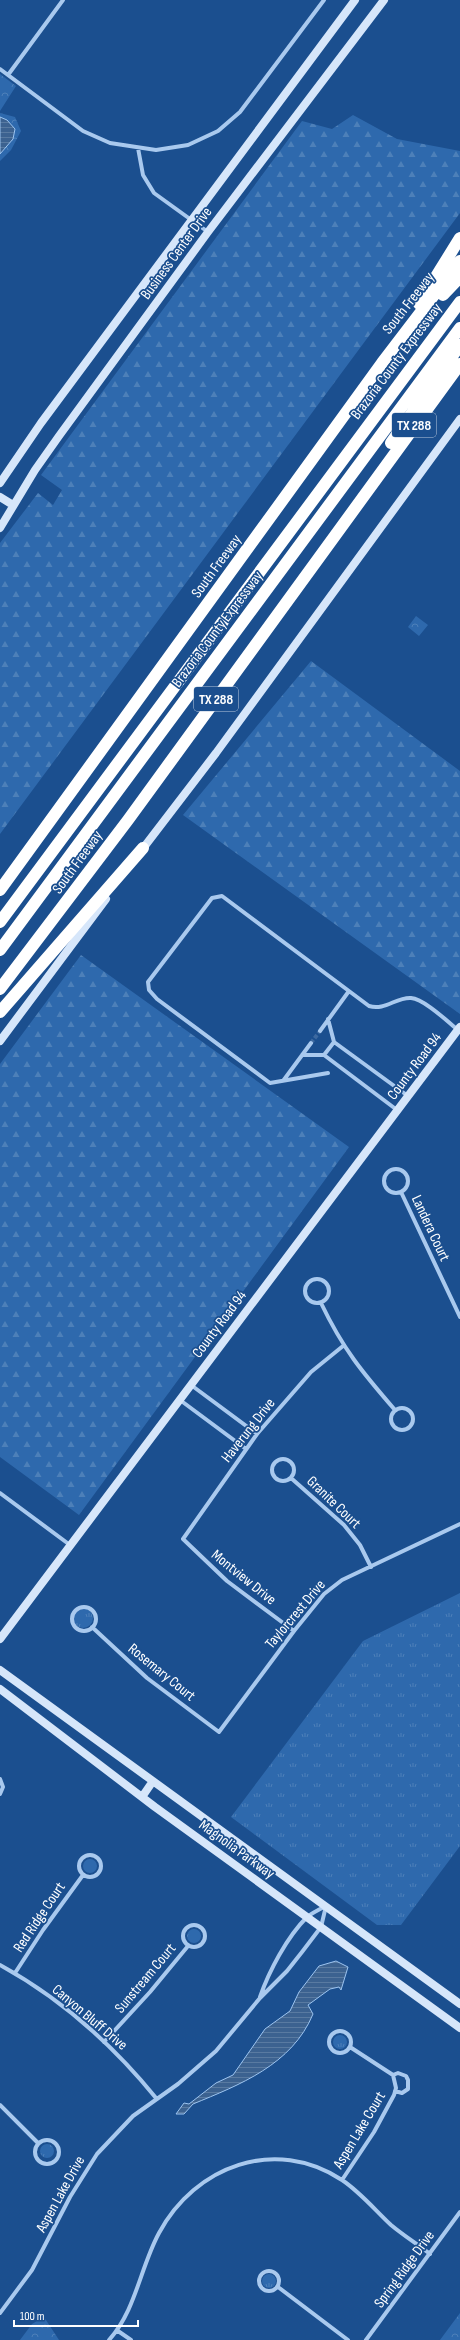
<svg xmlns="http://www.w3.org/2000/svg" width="460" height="2340" viewBox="0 0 460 2340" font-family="'Sofia Sans Condensed',sans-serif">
  <defs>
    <pattern id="grass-tufts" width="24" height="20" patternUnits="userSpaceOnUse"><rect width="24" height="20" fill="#2e69ad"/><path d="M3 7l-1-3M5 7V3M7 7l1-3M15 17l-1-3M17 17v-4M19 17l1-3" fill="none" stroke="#4d80b9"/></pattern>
    <pattern id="forest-firs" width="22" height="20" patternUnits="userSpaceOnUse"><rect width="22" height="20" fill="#2e69ad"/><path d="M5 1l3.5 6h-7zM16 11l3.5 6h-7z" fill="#4d80b9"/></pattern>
    <pattern id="park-crowns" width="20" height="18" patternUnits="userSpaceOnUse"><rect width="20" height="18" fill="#2e69ad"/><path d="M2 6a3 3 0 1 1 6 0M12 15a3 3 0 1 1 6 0" fill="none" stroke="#4d80b9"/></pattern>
    <pattern id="water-rules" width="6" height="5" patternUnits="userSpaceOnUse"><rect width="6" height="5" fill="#3c6290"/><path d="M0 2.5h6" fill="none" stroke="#597aa1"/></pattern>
  </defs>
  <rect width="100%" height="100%" fill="#1b4f8f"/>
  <!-- grass -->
  <path fill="url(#grass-tufts)" d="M 460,1593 L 460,1846 L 401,1925 L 377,1925 L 231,1817 L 363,1641 Z
    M73 1618a10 10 0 1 1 20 0a10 10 0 1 1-20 0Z
    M83 1866a7 7 0 1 1 14 0a7 7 0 1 1-14 0Z
    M187 1936a7 7 0 1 1 14 0a7 7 0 1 1-14 0Z
    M333 2042a7 7 0 1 1 14 0a7 7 0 1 1-14 0Z
    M40 2151a7 7 0 1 1 14 0a7 7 0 1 1-14 0Z
    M262 2281a7 7 0 1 1 14 0a7 7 0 1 1-14 0Z"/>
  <!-- forest -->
  <path fill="url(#forest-firs)" d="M 353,115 L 397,139 L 460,151 L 460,213 L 0,834 L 0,543 L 38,493 L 53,505 L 62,490 L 41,475 L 302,121 L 332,129 Z
    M 311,661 L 460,771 L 460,1014 L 183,815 Z
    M 81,955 L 349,1147 L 79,1515 L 0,1457 L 0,1064 Z"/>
  <!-- park -->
  <path fill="url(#park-crowns)" d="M 0,74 L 16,86 L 0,111 Z
    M 0,113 L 15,117 L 21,131 L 11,150 L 0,161 Z
    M 416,616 L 428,625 L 419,636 L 408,627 Z
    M 460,2313 L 460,2340 L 440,2340 Z
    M 44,2317 L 59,2340 L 20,2340 L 32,2324 Z"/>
  <!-- water -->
  <path fill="url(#water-rules)" stroke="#9cc4f0" d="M 0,117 L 7,120 L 15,129 L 13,139 L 0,154 Z
    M 336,1961 L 348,1967 L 341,1990 L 339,1987 L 330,1989 L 308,2005 L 313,2014 C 292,2065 239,2085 193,2104 L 184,2114 L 176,2114 L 184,2103 L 189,2104 L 216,2083 L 233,2075 L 265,2029 L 290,2011 L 299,1992 L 319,1966 Z"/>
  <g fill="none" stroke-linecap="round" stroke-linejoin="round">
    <!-- street-tunnel -->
    <path stroke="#3d69a0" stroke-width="4" stroke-dasharray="4 2" stroke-linecap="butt" d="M 311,1043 L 320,1031"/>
    <!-- street -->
    <path stroke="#a9c9ee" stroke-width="4" d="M 0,69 L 83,131 L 110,143 L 156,150 L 188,145 L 218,131 L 240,112 L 324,0
      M 8,75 L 63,0
      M 138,148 L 143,175 L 154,193 L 208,232
      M 320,1031 L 349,991
      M 334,1042 L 408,1096
      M 302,1055 L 324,1055 L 397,1110
      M 324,1055 L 334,1042 L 328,1019
      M 328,1073 L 270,1083 L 157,999 L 149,990 L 148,982 L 212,898 L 222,896 L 369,1006 C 385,1011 396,997 411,998 C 424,999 447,1021 458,1030
      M 283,1081 L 311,1043
      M384 1181a12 12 0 1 1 24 0a12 12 0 1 1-24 0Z
      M 401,1192 L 460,1317
      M305 1291a12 12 0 1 1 24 0a12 12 0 1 1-24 0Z
      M 321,1303 C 343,1349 362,1372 395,1410
      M 191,1385 L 257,1434
      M 180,1400 L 246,1449
      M391 1419a11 11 0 1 1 22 0a11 11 0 1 1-22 0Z
      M272 1470a11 11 0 1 1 22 0a11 11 0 1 1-22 0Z
      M 291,1478 L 344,1525 L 360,1545 L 371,1567
      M 0,1493 L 70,1545
      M72 1619a12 12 0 1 1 24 0a12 12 0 1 1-24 0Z
      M 92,1627 L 147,1678 L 219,1732 L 294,1631 L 324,1594 L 342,1580 L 460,1524
      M 294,1631 L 227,1581 L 183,1539 L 257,1434 L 311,1372 L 343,1346
      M 0,1779 L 3,1787 L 0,1794
      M79 1866a11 11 0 1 1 22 0a11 11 0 1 1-22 0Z
      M183 1936a11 11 0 1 1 22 0a11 11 0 1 1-22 0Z
      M 0,1965 C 60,1998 113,2045 156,2098
      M 15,1973 L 43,1930 L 83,1875
      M 260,1997 C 269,1971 287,1937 307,1917 C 312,1913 320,1909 326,1906
      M329 2042a11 11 0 1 1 22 0a11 11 0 1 1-22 0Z
      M 104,2042 L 150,1992 L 188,1946
      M 393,2075 L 398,2073 L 406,2076 L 408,2080 L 408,2089 L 402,2093 L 395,2091
      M 0,2105 L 38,2143
      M35 2152a12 12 0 1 1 24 0a12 12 0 1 1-24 0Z
      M 342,2180 L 374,2132 L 394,2095 L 396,2088 L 393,2075 L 350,2047
      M259 2281a10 10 0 1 1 20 0a10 10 0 1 1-20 0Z
      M 278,2287 L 348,2340
      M 0,2313 L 32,2270 L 70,2197 L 97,2154 L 133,2116 L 178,2084 L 216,2051 L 260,1998 L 287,1971 L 302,1952 L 321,1927 L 326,1906
      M 118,2331 L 131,2340
      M 109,2340 C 136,2310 140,2268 159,2233 C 195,2166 275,2136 342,2180 C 360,2192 375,2210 391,2225 C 403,2235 417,2244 430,2254
      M 366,2340 L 460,2212"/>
    <!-- secondary -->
    <path stroke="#d6e6fa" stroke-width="8" d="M 0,483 L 41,423 L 355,0
      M 0,497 L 13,505
      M 0,528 L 35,470 L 59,436 L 208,232 L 384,0
      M 141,851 L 216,753 L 460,419
      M 0,1041 L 106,899
      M 0,1639 L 460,1027
      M 0,1670 L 460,2004
      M 0,1689 L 155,1807 L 460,2028
      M 142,1797 L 153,1781"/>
    <!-- highway -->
    <path stroke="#fff" stroke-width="12" d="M 443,295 L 460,277
      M 419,304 L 460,238
      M 391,443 L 460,345
      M 0,890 L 382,363 L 460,261
      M 0,922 L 460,302
      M 0,950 L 460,328
      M 0,989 L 128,820 L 460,364
      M 0,1012 L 143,848"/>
  </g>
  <g text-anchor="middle" stroke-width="3.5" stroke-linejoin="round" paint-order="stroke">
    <!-- shield labels -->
    <g fill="#1b4f8f" stroke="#bbcadd" stroke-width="1">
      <rect x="392" y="413" width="44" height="24" rx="3"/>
      <rect x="194" y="687" width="44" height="24" rx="3"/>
    </g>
    <g font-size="14" font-weight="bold" fill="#fff">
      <text x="414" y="430">TX 288</text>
      <text x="216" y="704">TX 288</text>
    </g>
    <!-- street labels -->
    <g font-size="15" fill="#fff" stroke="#1b4f8f">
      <text transform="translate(176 253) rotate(-54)" y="5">Business Center Drive</text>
      <text transform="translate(408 303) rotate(-52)" y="5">South Freeway</text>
      <text transform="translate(396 361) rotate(-53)" y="5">Brazoria County Expressway</text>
      <text transform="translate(216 566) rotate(-54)" y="5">South Freeway</text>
      <text transform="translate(217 629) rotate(-53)" y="5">Brazoria County Expressway</text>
      <text transform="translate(77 862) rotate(-54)" y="5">South Freeway</text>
      <text transform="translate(414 1066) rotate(-53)" y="5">County Road 94</text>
      <text transform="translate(431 1228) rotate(65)" y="5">Landera Court</text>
      <text transform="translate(219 1324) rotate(-53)" y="5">County Road 94</text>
      <text transform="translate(248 1430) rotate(-52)" y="5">Haverung Drive</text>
      <text transform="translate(334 1502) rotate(44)" y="5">Granite Court</text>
      <text transform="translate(244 1577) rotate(39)" y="5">Montview Drive</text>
      <text transform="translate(295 1614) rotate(-50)" y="5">Taylorcrest Drive</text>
      <text transform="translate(162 1672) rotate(39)" y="5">Rosemary Court</text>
      <text transform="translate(237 1849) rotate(36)" y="5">Magnolia Parkway</text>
      <text transform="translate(39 1917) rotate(-56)" y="5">Red Ridge Court</text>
      <text transform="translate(145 1978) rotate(-50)" y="5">Sunstream Court</text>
      <text transform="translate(90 2017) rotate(40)" y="5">Canyon Bluff Drive</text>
      <text transform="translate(359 2130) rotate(-59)" y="5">Aspen Lake Court</text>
      <text transform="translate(60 2194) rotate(-61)" y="5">Aspen Lake Drive</text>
      <text transform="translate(404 2269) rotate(-54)" y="5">Spring Ridge Drive</text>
    </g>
  </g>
  <!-- scale -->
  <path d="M14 2320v6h124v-6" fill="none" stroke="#ffffff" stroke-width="2"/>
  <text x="20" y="2320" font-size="12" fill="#ffffff" stroke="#1b4f8f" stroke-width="3" paint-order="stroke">100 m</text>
</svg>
